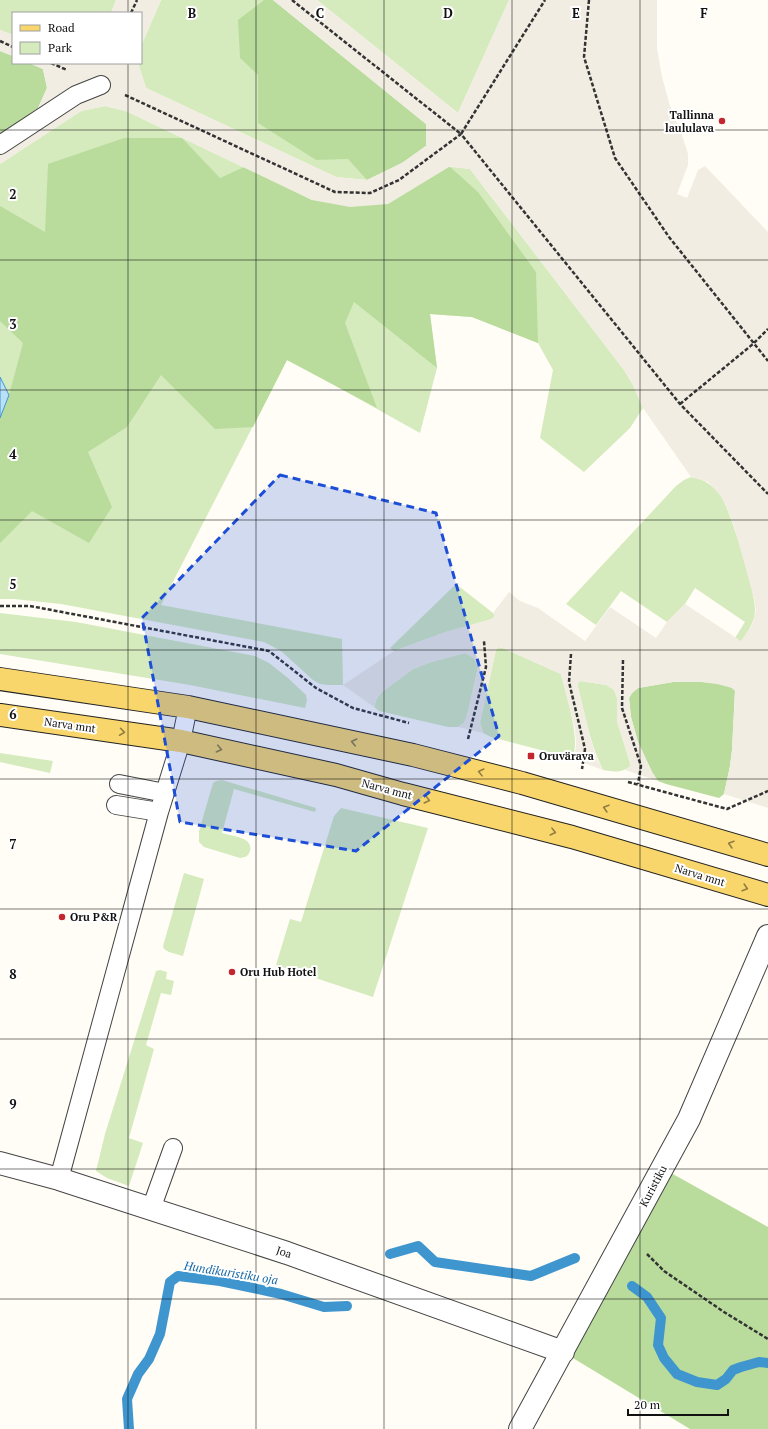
<svg xmlns="http://www.w3.org/2000/svg" width="768" height="1429" viewBox="0 0 768 1429" font-family="'PT Serif',serif">
  <rect width="100%" height="100%" fill="#fffdf5"/>
  <!-- green -->
  <path fill="#d5ebbd" d="M 0,0 L 116,0 L 111,13 L 13,13 L 13,35 L 0,30 Z
    M 161,0 L 273,0 L 367,180 L 336,177 L 146,88 L 138,63 L 141,63 L 141,46 Z
    M 317,0 L 509,0 L 458,113 Z
    M 105,106 L 126,111 L 312,200 L 449,166 L 470,169 L 624,370 L 633,385 L 643,408 L 630,428 L 584,472 L 540,438 L 553,370 L 538,343 L 472,317 L 430,314 L 437,368 L 420,433 L 325,380 L 287,360 L 161,605 L 342,639 L 343,685 L 328,685 L 320,684 L 313,680 L 281,651 L 264,642 L 61,604 L 14,599 L 0,599 L 0,418 L 9,395 L 0,377 L 0,164 L 81,111 Z
    M 691,477 C 704,479 713,485 721,496 C 730,509 757,596 755,612 C 754,624 747,632 741,642 L 735,638 L 745,622 L 695,588 L 685,604 L 667,622 L 621,591 L 596,625 L 566,604 L 676,486 L 684,480 Z
    M 456,584 L 493,613 L 495,616 L 492,619 L 446,632 L 394,651 L 390,648 Z
    M 0,613 L 76,622 L 255,656 L 269,663 L 288,678 L 306,695 L 307,700 L 305,708 L 190,685 L 0,654 Z
    M 498,647 L 503,648 L 561,674 C 565,691 583,746 571,758 L 491,737 L 483,733 L 480,722 L 496,650 Z
    M 465,653 L 474,658 L 478,667 L 467,716 L 464,723 L 458,727 L 448,727 L 379,711 L 374,707 L 377,698 L 382,692 L 413,669 L 431,662 Z
    M 580,681 L 607,685 L 614,690 L 617,698 L 617,721 L 631,766 C 622,773 614,772 603,770 C 590,744 585,715 578,687 L 578,683 Z
    M 0,753 L 53,761 L 50,773 L 0,762 Z
    M 222,780 L 316,808 L 315,812 L 234,789 L 222,833 C 231,836 254,837 250,851 C 248,857 245,857 240,858 L 204,847 L 199,842 L 199,831 L 213,783 L 216,781 Z
    M 341,808 L 428,828 L 373,997 L 276,965 L 290,919 L 301,922 L 334,816 Z
    M 184,873 L 204,879 L 183,956 L 169,952 L 164,949 L 163,946 Z
    M 160,970 L 167,972 L 166,979 L 174,981 L 171,995 L 161,993 L 146,1045 L 154,1049 L 129,1138 L 143,1143 L 129,1186 L 107,1178 L 96,1171 L 105,1134 L 156,971 Z"/>
  <!-- forest -->
  <path fill="#b9dc9c" d="M 264,0 L 273,0 L 426,124 L 426,146 L 402,163 L 367,180 L 348,159 L 316,160 L 258,123 L 258,75 L 240,58 L 238,20 Z
    M 0,51 L 13,56 L 13,63 L 29,63 L 43,69 L 47,88 L 38,108 L 0,135 Z
    M 124,138 L 182,138 L 220,178 L 244,167 L 312,200 L 388,204 L 449,166 L 478,192 L 536,272 L 538,343 L 472,317 L 430,314 L 437,368 L 354,302 L 345,323 L 377,408 L 287,360 L 253,427 L 215,429 L 161,375 L 127,427 L 88,452 L 112,507 L 89,543 L 32,511 L 0,543 L 0,418 L 9,395 L 23,343 L 0,321 L 0,206 L 45,232 L 48,164 Z
    M 673,682 C 688,682 724,680 735,690 L 732,750 L 730,766 L 724,794 L 719,798 L 666,784 L 658,781 L 652,772 L 638,742 L 631,717 L 629,698 L 632,693 L 638,688 Z
    M 662,1168 L 768,1227 L 768,1429 L 690,1429 L 563,1352 Z"/>
  <!-- plaza -->
  <path fill="#f1ede2" d="M 116,0 L 161,0 L 141,46 L 141,13 L 111,13 Z
    M 273,0 L 317,0 L 458,113 L 509,0 L 657,0 L 657,48 L 662,77 L 670,106 L 682,135 L 688,154 L 688,165 L 677,194 L 687,198 L 698,170 L 705,166 L 768,232 L 768,808 L 724,794 L 730,766 L 732,750 L 735,691 L 732,688 L 717,684 L 701,682 L 673,682 L 638,688 L 632,693 L 629,698 L 631,717 L 638,742 L 652,772 L 658,781 L 625,770 L 631,765 L 617,721 L 617,698 L 614,690 L 606,685 L 580,681 L 578,683 L 578,687 L 590,736 L 596,757 L 603,770 L 571,758 L 575,754 L 576,744 L 575,729 L 561,674 L 503,648 L 498,647 L 496,650 L 480,722 L 483,733 L 458,727 L 464,723 L 467,716 L 478,667 L 474,658 L 465,653 L 431,662 L 413,669 L 382,692 L 377,698 L 374,707 L 343,685 L 394,651 L 446,632 L 492,619 L 495,616 L 493,613 L 509,592 L 520,601 L 538,608 L 585,641 L 610,607 L 656,638 L 667,622 L 685,604 L 741,641 L 752,625 L 756,611 L 754,598 L 734,526 L 726,505 L 720,495 L 708,482 L 699,479 L 691,477 L 643,408 L 633,385 L 624,370 L 470,169 L 449,167 L 388,204 L 350,207 L 312,200 L 126,111 L 105,106 L 81,111 L 0,164 L 0,135 L 38,108 L 47,88 L 43,69 L 29,63 L 138,63 L 146,88 L 336,177 L 367,180 L 402,163 L 426,146 L 426,124 Z
    M 0,30 L 13,35 L 13,56 L 0,51 Z"/>
  <!-- water -->
  <path fill="#b9e0f7" stroke="#3f96cf" d="M 0,377 L 9,395 L 0,418 Z"/>
  <g fill="none" stroke-linecap="round" stroke-linejoin="round">
    <!-- stream -->
    <path stroke="#3f96cf" stroke-width="10" d="M 390,1254 L 418,1246 L 435,1262 L 531,1276 L 575,1258
      M 632,1286 L 647,1297 L 661,1318 L 658,1345 L 664,1358 L 677,1374 L 697,1382 L 717,1385 L 726,1379 L 733,1370 L 741,1367 L 759,1362 L 768,1363
      M 129,1429 L 127,1399 L 138,1374 L 149,1359 L 160,1334 L 170,1282 L 178,1276 L 220,1281 L 281,1294 L 324,1307 L 347,1306"/>
    <!-- lane casing -->
    <g stroke="#444" stroke-width="20">
      <path id="lane" d="M 0,145 L 76,95 L 101,85
        M 119,784 L 165,793
        M 116,805 L 159,812
        M 59,1179 L 159,812 L 181,741 L 188,707
        M 151,1209 L 173,1148"/>
    </g>
    <!-- street casing -->
    <g stroke="#444" stroke-width="24">
      <path id="street" d="M 0,1163 L 59,1179 L 287,1253 L 563,1352
        M 520,1429 L 689,1119 L 768,936"/>
    </g>
    <!-- primary casing -->
    <g stroke="#222" stroke-width="24">
      <path id="primary" d="M 0,679 L 188,707 L 413,755 L 522,783 L 768,855
        M 0,715 L 181,741 L 336,775 L 403,794 L 572,837 L 768,895"/>
    </g>
    <!-- path -->
    <path stroke="#333" stroke-width="2.5" stroke-dasharray="4 2" stroke-linecap="butt" d="M 292,0 L 461,134 L 545,0
      M 589,0 L 584,57 L 615,158 L 669,237 L 768,361
      M 131,13 L 137,0
      M 0,41 L 13,47
      M 51,63 L 67,70
      M 125,95 L 335,192 L 370,193 L 399,180 L 461,134 L 680,404 L 768,494
      M 680,404 L 753,344 L 768,329
      M 0,606 L 30,606 L 269,651 L 316,688 L 353,708 L 409,723
      M 571,654 L 569,682 L 585,749 L 582,769
      M 623,660 L 622,708 L 641,766 L 638,784
      M 468,739 L 486,667 L 484,641
      M 628,782 L 727,809 L 768,791
      M 647,1254 L 664,1271 L 724,1312 L 768,1339"/>
    <!-- lane -->
    <use href="#lane" stroke="#fff" stroke-width="18"/>
    <!-- street -->
    <use href="#street" stroke="#fff" stroke-width="22"/>
    <!-- primary -->
    <use href="#primary" stroke="#f9d66b" stroke-width="22"/>
  </g>
  <!-- one-way arrows -->
  <defs><path id="oneway-chevron" d="M-2-3.5L2.5 0L-2 3.5" fill="none" stroke-width="1.6" stroke-linecap="round" stroke-linejoin="round"/></defs>
  <g stroke="#917d42">
    <use href="#oneway-chevron" transform="translate(122 732) rotate(8)"/>
    <use href="#oneway-chevron" transform="translate(354 742) rotate(-167)"/>
    <use href="#oneway-chevron" transform="translate(219 749) rotate(12)"/>
    <use href="#oneway-chevron" transform="translate(481 772) rotate(-166)"/>
    <use href="#oneway-chevron" transform="translate(427 800) rotate(14)"/>
    <use href="#oneway-chevron" transform="translate(606 808) rotate(-164)"/>
    <use href="#oneway-chevron" transform="translate(553 832) rotate(14)"/>
    <use href="#oneway-chevron" transform="translate(731 844) rotate(-164)"/>
    <use href="#oneway-chevron" transform="translate(745 888) rotate(17)"/>
  </g>
  <!-- marked area -->
  <path fill="#1d4ed8" fill-opacity="0.2" stroke="#1d4ed8" stroke-width="3" stroke-dasharray="8 5" stroke-linejoin="round" d="M 280,475 L 436,513 L 499,736 L 356,851 L 180,822 L 142,618 Z"/>
  <!-- grid -->
  <path fill="none" stroke="#111" stroke-width="1" stroke-opacity="0.55" d="M 128,0 L 128,13M 256,0 L 256,1429M 384,0 L 384,1429M 512,0 L 512,1429M 640,0 L 640,1429M 128,63 L 128,1429M 0,130 L 768,130M 0,260 L 768,260M 0,390 L 768,390M 0,520 L 768,520M 0,650 L 768,650M 0,779 L 768,779M 0,909 L 768,909M 0,1039 L 768,1039M 0,1169 L 768,1169M 0,1299 L 768,1299"/>
  <!-- markers -->
  <g fill="#c4262e" stroke="#fff" stroke-width="1.5">
    <circle cx="722" cy="121" r="4"/>
    <rect x="527" y="752" width="8" height="8" rx="2"/>
    <circle cx="62" cy="917" r="4"/>
    <circle cx="232" cy="972" r="4"/>
  </g>
  <g text-anchor="middle" stroke-width="4" stroke-linejoin="round" paint-order="stroke">
    <!-- poi labels -->
    <g font-size="11" font-weight="bold" fill="#111" stroke="#fff" text-anchor="start">
      <text x="714" y="119" text-anchor="end">Tallinna<tspan x="714" dy="13">laululava</tspan></text>
      <text x="539" y="760">Oruvärava</text>
      <text x="70" y="921">Oru P&amp;R</text>
      <text x="240" y="976">Oru Hub Hotel</text>
    </g>
    <!-- street labels -->
    <g font-size="11" fill="#111" stroke="#fff">
      <text transform="translate(70 725) rotate(8)" y="4">Narva mnt</text>
      <text transform="translate(387 789) rotate(15)" y="4">Narva mnt</text>
      <text transform="translate(700 875) rotate(17)" y="4">Narva mnt</text>
      <text transform="translate(653 1186) rotate(-62)" y="4">Kuristiku</text>
      <text transform="translate(284 1252) rotate(18)" y="4">Joa</text>
    </g>
    <!-- water labels -->
    <g font-size="12" font-style="italic" fill="#1768a6" stroke="#fff">
      <text transform="translate(231 1273) rotate(9)" y="4">Hundikuristiku oja</text>
    </g>
  </g>
  <g font-size="13" text-anchor="middle" font-weight="bold" fill="#111" stroke="#fff" stroke-width="4" stroke-linejoin="round" paint-order="stroke">
    <text x="192" y="18">B</text>
    <text x="320" y="18">C</text>
    <text x="448" y="18">D</text>
    <text x="576" y="18">E</text>
    <text x="704" y="18">F</text>
    <text x="13" y="199">2</text>
    <text x="13" y="329">3</text>
    <text x="13" y="459">4</text>
    <text x="13" y="589">5</text>
    <text x="13" y="719">6</text>
    <text x="13" y="849">7</text>
    <text x="13" y="979">8</text>
    <text x="13" y="1109">9</text>
  </g>
  <!-- legend -->
  <rect x="12" y="12" width="130" height="52" fill="#ffffff" stroke="#a0a0a0"/>
  <rect x="20" y="25" width="20" height="6" fill="#f9d66b" stroke="#a0a0a0"/>
  <text x="48" y="32" font-size="12" fill="#111111">Road</text>
  <rect x="20" y="42" width="20" height="12" fill="#d5ebbd" stroke="#a0a0a0"/>
  <text x="48" y="52" font-size="12" fill="#111111">Park</text>
  <!-- scale -->
  <path d="M628 1409v6h100v-6" fill="none" stroke="#111111" stroke-width="2"/>
  <text x="634" y="1409" font-size="12" fill="#111111" stroke="#ffffff" stroke-width="3" paint-order="stroke">20 m</text>
</svg>
